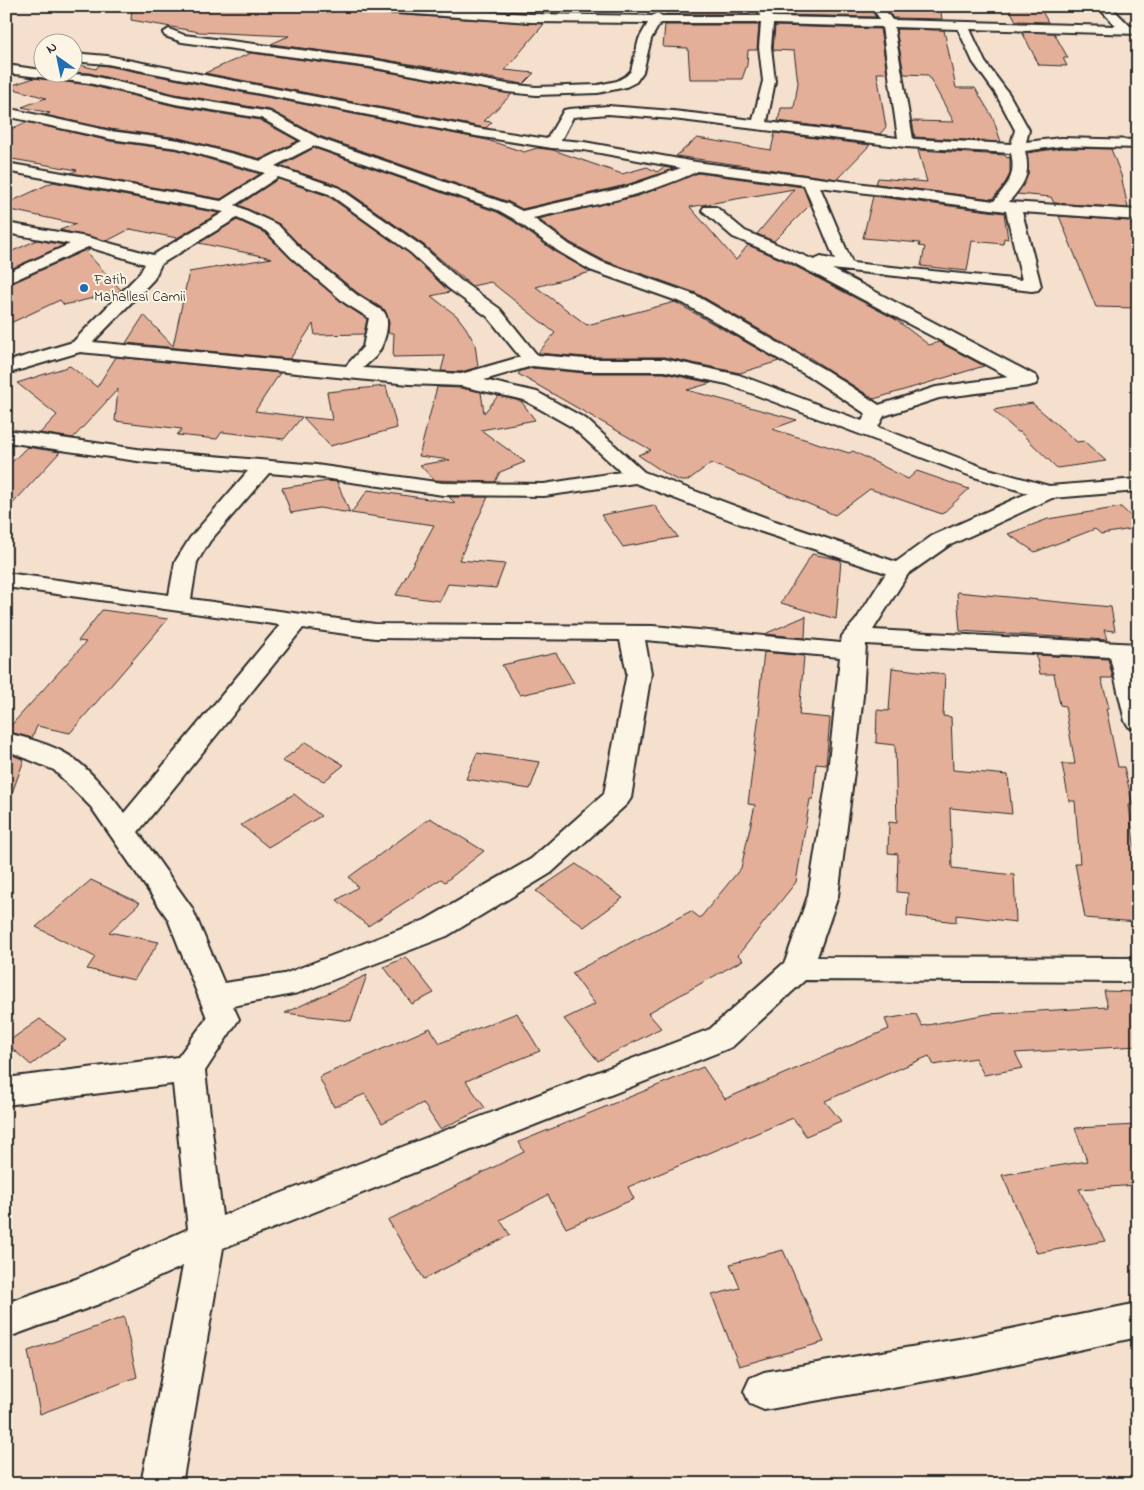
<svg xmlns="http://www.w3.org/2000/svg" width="1144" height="1490" viewBox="0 0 1144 1490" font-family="'Indie Flower',sans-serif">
  <rect width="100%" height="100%" fill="#f5e0ce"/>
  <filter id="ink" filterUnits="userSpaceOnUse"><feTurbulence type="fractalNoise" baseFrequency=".02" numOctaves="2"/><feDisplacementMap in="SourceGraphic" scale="10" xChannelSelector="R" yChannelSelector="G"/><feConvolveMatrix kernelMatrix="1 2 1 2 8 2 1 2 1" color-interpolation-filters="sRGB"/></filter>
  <g filter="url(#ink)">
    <!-- building -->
    <path fill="#e4af99" stroke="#2b2b2b" d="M 181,6 L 334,6 L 342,11 L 544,24 L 505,70 L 534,73 L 523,84 L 370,57 L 271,44 L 289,36 L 200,32 L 131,20 L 132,8 Z
      M 436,6 L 559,6 L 554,13 Z
      M 667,6 L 756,6 L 758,14 L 666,14 Z
      M 772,6 L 873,6 L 871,10 L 876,17 L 774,15 Z
      M 884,6 L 940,6 L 942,19 L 893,18 Z
      M 1008,6 L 1039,6 L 1048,22 L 1016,21 Z
      M 665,25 L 759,25 L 757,50 L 748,50 L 747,65 L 742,79 L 690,79 L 688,48 L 663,47 Z
      M 775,26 L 880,29 L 887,73 L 877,73 L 886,127 L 880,134 L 778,121 L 781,108 L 794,108 L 798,83 L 794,51 L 773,50 Z
      M 896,29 L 944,30 L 956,88 L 975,88 L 993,118 L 1001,142 L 915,137 L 912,121 L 954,122 L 928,75 L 904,74 Z
      M 1022,32 L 1054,33 L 1068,58 L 1063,58 L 1067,66 L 1039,65 Z
      M 251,53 L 370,69 L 512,94 L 484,121 L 492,122 L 486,128 L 205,73 Z
      M 76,64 L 96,69 L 99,65 L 107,66 L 487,140 L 524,152 L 537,148 L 553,150 L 622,174 L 647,167 L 657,172 L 664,167 L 674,169 L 626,185 L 522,209 L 509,202 L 319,136 L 270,110 L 175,94 L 89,73 L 72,72 L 72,65 Z
      M 34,78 L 89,85 L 175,106 L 260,120 L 298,141 L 261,159 L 179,138 L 110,129 L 45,115 L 50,113 L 22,107 L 46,98 L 7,87 Z
      M 27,122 L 110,141 L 178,150 L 260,174 L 221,199 L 71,173 L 77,170 L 6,158 L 6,131 Z
      M 775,133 L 870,145 L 837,179 L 676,156 L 697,138 L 771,150 Z
      M 314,148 L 497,212 L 513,221 L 557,253 L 591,272 L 536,287 L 587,325 L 675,302 L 779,361 L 740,373 L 664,357 L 585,357 L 538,353 L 555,333 L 491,282 L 472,286 L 424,245 L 340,186 L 280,166 Z
      M 1061,148 L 1111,149 L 1121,175 L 1128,208 L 1054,203 L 1051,197 L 1017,194 L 1028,174 L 1027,153 Z
      M 918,150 L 1005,155 L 1007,158 L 1010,157 L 1010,174 L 1005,183 L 993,199 L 876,184 L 878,178 L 927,182 Z
      M 698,173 L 803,187 L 810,205 L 774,241 L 757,234 L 794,189 L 690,207 L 736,260 L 748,245 L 789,263 L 895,319 L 929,345 L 939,342 L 984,366 L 874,399 L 804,354 L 802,354 L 696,293 L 603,260 L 571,243 L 538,219 L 638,196 Z
      M 278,179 L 328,196 L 410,254 L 450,292 L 431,296 L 457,316 L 466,328 L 475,344 L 478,367 L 461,372 L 441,371 L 445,356 L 393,357 L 394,333 L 388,333 L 389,322 L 385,310 L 358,293 L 304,250 L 279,224 L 239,205 Z
      M 53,182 L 219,213 L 177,238 L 130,229 L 107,241 L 60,230 L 76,224 L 6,209 L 6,204 Z
      M 873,196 L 1004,213 L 1008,239 L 1004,238 L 1003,244 L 972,241 L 967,271 L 921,266 L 925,247 L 919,246 L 920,243 L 863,238 Z
      M 1059,216 L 1131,221 L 1134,234 L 1138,235 L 1138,308 L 1096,307 Z
      M 237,220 L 265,233 L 290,258 L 344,304 L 367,319 L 364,334 L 315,335 L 313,324 L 290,359 L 126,343 L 144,315 L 173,346 L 189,272 L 272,258 L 199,243 Z
      M 37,240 L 64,245 L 6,271 L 6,254 Z
      M 88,249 L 90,250 L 86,252 L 121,290 L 119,292 L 64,305 L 60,300 L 6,325 L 6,286 Z
      M 116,357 L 280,373 L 255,411 L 302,417 L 284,439 L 222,432 L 217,439 L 177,435 L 182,429 L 115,421 L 118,389 L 73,438 L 40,433 L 57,415 L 17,383 L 70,366 L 97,387 Z
      M 532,368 L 585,373 L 664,373 L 711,383 L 687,390 L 797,420 L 772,429 L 849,453 L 853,451 L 908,479 L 917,471 L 969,489 L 942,514 L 870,489 L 835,515 L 711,463 L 687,481 L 681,481 L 671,477 L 638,455 L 651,450 L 518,374 L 521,371 Z
      M 386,386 L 397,428 L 330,446 L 303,417 L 332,420 L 327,392 Z
      M 437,387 L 461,388 L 481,392 L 484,413 L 498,396 L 521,401 L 535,420 L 481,430 L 525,462 L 500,472 L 495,482 L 434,480 L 420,465 L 450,460 L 419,456 Z
      M 1032,403 L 1077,442 L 1084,441 L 1106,461 L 1057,468 L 1020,432 L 1018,432 L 993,410 Z
      M 27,447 L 60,452 L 6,511 L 6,468 Z
      M 328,481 L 337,482 L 350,513 L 319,508 L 291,513 L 282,488 Z
      M 368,490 L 455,503 L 449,497 L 488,497 L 459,560 L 505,564 L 496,588 L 448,584 L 440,601 L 396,595 L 434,525 L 351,513 Z
      M 654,505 L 678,537 L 623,547 L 601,515 Z
      M 1121,507 L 1138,523 L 1138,528 L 1101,534 L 1095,529 L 1035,552 L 1008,534 L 1048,519 Z
      M 812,554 L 841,560 L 836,619 L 781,603 Z
      M 957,592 L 1111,607 L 1115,631 L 1104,630 L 1107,640 L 960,631 Z
      M 102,610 L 168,619 L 70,733 L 37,726 L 32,738 L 6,731 L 86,642 L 78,641 Z
      M 806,616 L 805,638 L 766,634 L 767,633 Z
      M 764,652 L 804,656 L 799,715 L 830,718 L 826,765 L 816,764 L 813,799 L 810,799 L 796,882 L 738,955 L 743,960 L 648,1013 L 661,1028 L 598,1061 L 564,1019 L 595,1004 L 572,973 L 691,911 L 700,918 L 741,868 L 755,805 L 748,804 L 760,706 L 758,706 Z
      M 556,653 L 574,683 L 520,695 L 502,665 Z
      M 1036,655 L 1108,659 L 1113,678 L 1101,678 L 1109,708 L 1106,708 L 1118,767 L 1124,767 L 1133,805 L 1129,805 L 1138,873 L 1138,922 L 1085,918 L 1075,863 L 1080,863 L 1075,801 L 1069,801 L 1062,764 L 1075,764 L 1065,706 L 1060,705 L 1054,674 L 1040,674 Z
      M 892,668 L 945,674 L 943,716 L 951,717 L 953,770 L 1008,775 L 1012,814 L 950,808 L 952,868 L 1014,875 L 1016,922 L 956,915 L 956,922 L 907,916 L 908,893 L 897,892 L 898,854 L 888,853 L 889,822 L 897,823 L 895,745 L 876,743 L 877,710 L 889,711 Z
      M 306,742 L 344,765 L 324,781 L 282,761 Z
      M 6,752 L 24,760 L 9,801 L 6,800 Z
      M 477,753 L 540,762 L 530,789 L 466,779 Z
      M 294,794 L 321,816 L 268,847 L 241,825 Z
      M 430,818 L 484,851 L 445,882 L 441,879 L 368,926 L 337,900 L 358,887 L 349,877 Z
      M 576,864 L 623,898 L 584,927 L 536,891 Z
      M 91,880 L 140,903 L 109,932 L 159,942 L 134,980 L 87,969 L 95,957 L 36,927 Z
      M 406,957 L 434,993 L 412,1004 L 384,967 Z
      M 367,975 L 351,1021 L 285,1013 Z
      M 1104,991 L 1138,992 L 1138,1046 L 1015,1053 L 1023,1068 L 984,1075 L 975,1058 L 934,1065 L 929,1056 L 825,1101 L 841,1121 L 806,1136 L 793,1118 L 628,1187 L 634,1199 L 566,1228 L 548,1195 L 500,1220 L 510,1235 L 424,1279 L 388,1220 L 524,1152 L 519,1142 L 703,1067 L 725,1099 L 889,1029 L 885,1019 L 916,1014 L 922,1026 L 988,1014 L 1108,1007 Z
      M 517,1013 L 540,1051 L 466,1081 L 485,1108 L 440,1129 L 423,1103 L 382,1123 L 365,1094 L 334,1107 L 319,1077 L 430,1028 L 440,1043 Z
      M 40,1019 L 66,1039 L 31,1065 L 6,1043 Z
      M 1138,1125 L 1138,1185 L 1079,1189 L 1105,1241 L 1037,1253 L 1002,1175 L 1087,1161 L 1075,1128 Z
      M 783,1250 L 824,1342 L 739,1366 L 712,1295 L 740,1288 L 730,1264 Z
      M 124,1317 L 137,1377 L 40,1414 L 28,1351 Z"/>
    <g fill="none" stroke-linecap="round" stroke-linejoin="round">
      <!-- minor casing -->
      <g stroke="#2b2b2b" stroke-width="4">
        <path id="minor" d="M 336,6 L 401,6 L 531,14 L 652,16 L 657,13 L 662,16 L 760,16 L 758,6 L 770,6 L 772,17 L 880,19 L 873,9 L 875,7 L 882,6 L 892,20 L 1116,26 L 1097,6 L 1110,6 L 1130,26 L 1138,26 L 1138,34 L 970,29 L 985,62 L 1009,94 L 1029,130 L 1026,142 L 1061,138 L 1138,140 L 1138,148 L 1061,146 L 1025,151 C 1031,176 1024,183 1009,202 L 1138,210 L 1138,220 L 1022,212 L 1041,286 L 1038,290 L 1032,291 L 832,269 L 1036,376 L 1038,380 L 1036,384 L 1029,386 L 939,398 L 884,416 L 878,427 L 985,468 L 1049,486 L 1138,479 L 1138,491 L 1052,498 L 948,546 L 908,574 L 873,630 L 1138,644 L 1138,658 L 1135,658 L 1138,668 L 1138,729 L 1129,727 L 1125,721 L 1110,657 L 866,644 L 863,696 L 854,772 L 838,896 L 817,957 L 1138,958 L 1138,982 L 805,980 L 732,1047 L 223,1248 L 182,1484 L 141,1484 L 183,1266 L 99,1304 L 6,1338 L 6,1303 L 76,1279 L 188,1229 L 173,1084 L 6,1105 L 6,1078 L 178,1057 L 207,1018 L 168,919 L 91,807 L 54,770 L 6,750 L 6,733 C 28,738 54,745 73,758 C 90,770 111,795 124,813 L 280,625 L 6,587 L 6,573 L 169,595 L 175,562 L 190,538 L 248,471 L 144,462 L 6,442 L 6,430 L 144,450 L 316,465 L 443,483 L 544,484 L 621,472 L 572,427 L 524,400 L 461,386 L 409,384 L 80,352 L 6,374 L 6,362 L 73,342 L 140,273 L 145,264 L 88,247 L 6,284 L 6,273 L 70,244 L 6,233 L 6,223 L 87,237 L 153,255 L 224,212 L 6,171 L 6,163 L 221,201 L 265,173 L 178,148 L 110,139 L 6,116 L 6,108 L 110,131 L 179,140 L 261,161 L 302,141 L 261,118 L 175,104 L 89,83 L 6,73 L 6,65 L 42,70 L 42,72 L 89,75 L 175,96 L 270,112 L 318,138 L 508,204 L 522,211 L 627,187 L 681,168 L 584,150 L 552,148 L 476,136 L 107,64 L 72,61 L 72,53 L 107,56 L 476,128 L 547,139 L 564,110 L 569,109 L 608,106 L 673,111 L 753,120 L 763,81 L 759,47 L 761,23 L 660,23 L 651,39 L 643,72 L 636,82 L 626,87 L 598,93 L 536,95 L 507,92 L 370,67 L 182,42 L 165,36 L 163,33 L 169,29 L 184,35 L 370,59 L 507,84 L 536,87 L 598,85 L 617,81 L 626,76 L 631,71 L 639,39 L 648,23 L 531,22 L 342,9 ZM 773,24 L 882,27 L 898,138 L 767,122 L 775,81 L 771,47 ZM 894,27 L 958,29 L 973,62 L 996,94 L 1015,130 L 1011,144 L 913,139 ZM 608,114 L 673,119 L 906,147 L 1011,153 C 1016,177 1008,183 994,201 L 696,162 L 584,142 L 561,140 L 573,117 ZM 314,146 L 498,210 L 514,219 L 558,251 L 590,270 L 683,303 L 813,379 L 866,414 L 862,421 L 739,375 L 664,359 L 585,359 L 537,355 L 500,309 L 460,280 L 423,247 L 339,188 L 275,166 ZM 698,171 L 804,185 L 835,260 L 821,257 L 814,260 L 745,231 L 716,207 L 704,207 L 702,210 L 733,237 L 790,261 L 1009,377 L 936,387 L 879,405 L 827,371 L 695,295 L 602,262 L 570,245 L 533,218 C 589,206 646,196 698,171 ZM 278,177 L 329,194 L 411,253 L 448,288 L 488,317 L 520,357 L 461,374 L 363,368 C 367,364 371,361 375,357 C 383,348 392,323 384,312 L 357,295 L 303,251 L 278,225 L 235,205 ZM 820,187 L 1006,211 L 1022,280 L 852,263 ZM 237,218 L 266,231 L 291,257 L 345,303 L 369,318 L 363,347 L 346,366 L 93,342 L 154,279 L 161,264 ZM 532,366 L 585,371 L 664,371 L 727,384 L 971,476 L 1028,493 L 932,536 L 896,562 L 775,521 L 644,472 L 586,419 L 537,392 L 484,380 ZM 269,473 L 316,477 L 443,495 L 544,496 L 635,483 L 759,531 L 886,573 L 856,620 L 842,636 L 841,643 L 653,626 L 375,624 L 191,599 L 197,562 L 210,541 ZM 303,628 L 375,638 L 620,640 L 627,673 L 604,794 L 531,859 L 425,920 L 284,974 L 224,983 L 192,908 L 138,832 ZM 645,640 L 840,657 L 828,772 L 808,896 L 785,962 L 710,1029 L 222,1216 L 205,1071 L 239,1019 L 233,1006 L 298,993 L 447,936 L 551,873 L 627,804 L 631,798 L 651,673 Z
          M 1138,1303 L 1138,1337 L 976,1372 L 764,1410 L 750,1404 L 744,1391 L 750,1378 L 764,1372 L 976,1336 Z"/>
      </g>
      <!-- minor -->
      <use href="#minor" fill="#fcf5e5" fill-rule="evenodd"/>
    </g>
  </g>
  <!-- markers -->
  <circle fill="#1f6fb2" stroke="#fcf5e5" stroke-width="2" cx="84" cy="288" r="5"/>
  <g text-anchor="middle" stroke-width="4" stroke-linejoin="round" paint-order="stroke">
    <!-- far-poi labels -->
    <g font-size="15" fill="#2b2b2b" stroke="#fcf5e5" text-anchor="start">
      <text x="94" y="284">Fatih<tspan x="94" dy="17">Mahallesi Camii</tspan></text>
    </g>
  </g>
  <!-- margin -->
  <rect width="1144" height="1490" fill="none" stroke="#fcf5e5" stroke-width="25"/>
  <rect x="12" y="12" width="1119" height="1465" fill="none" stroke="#2b2b2b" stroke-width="2" filter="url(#ink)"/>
  <!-- north arrow -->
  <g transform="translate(58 58) rotate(327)"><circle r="24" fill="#fcf5e5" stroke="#a8a49b"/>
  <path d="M0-4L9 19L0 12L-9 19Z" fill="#1f6fb2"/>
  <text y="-8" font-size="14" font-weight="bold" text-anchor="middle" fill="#2b2b2b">N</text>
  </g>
</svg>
